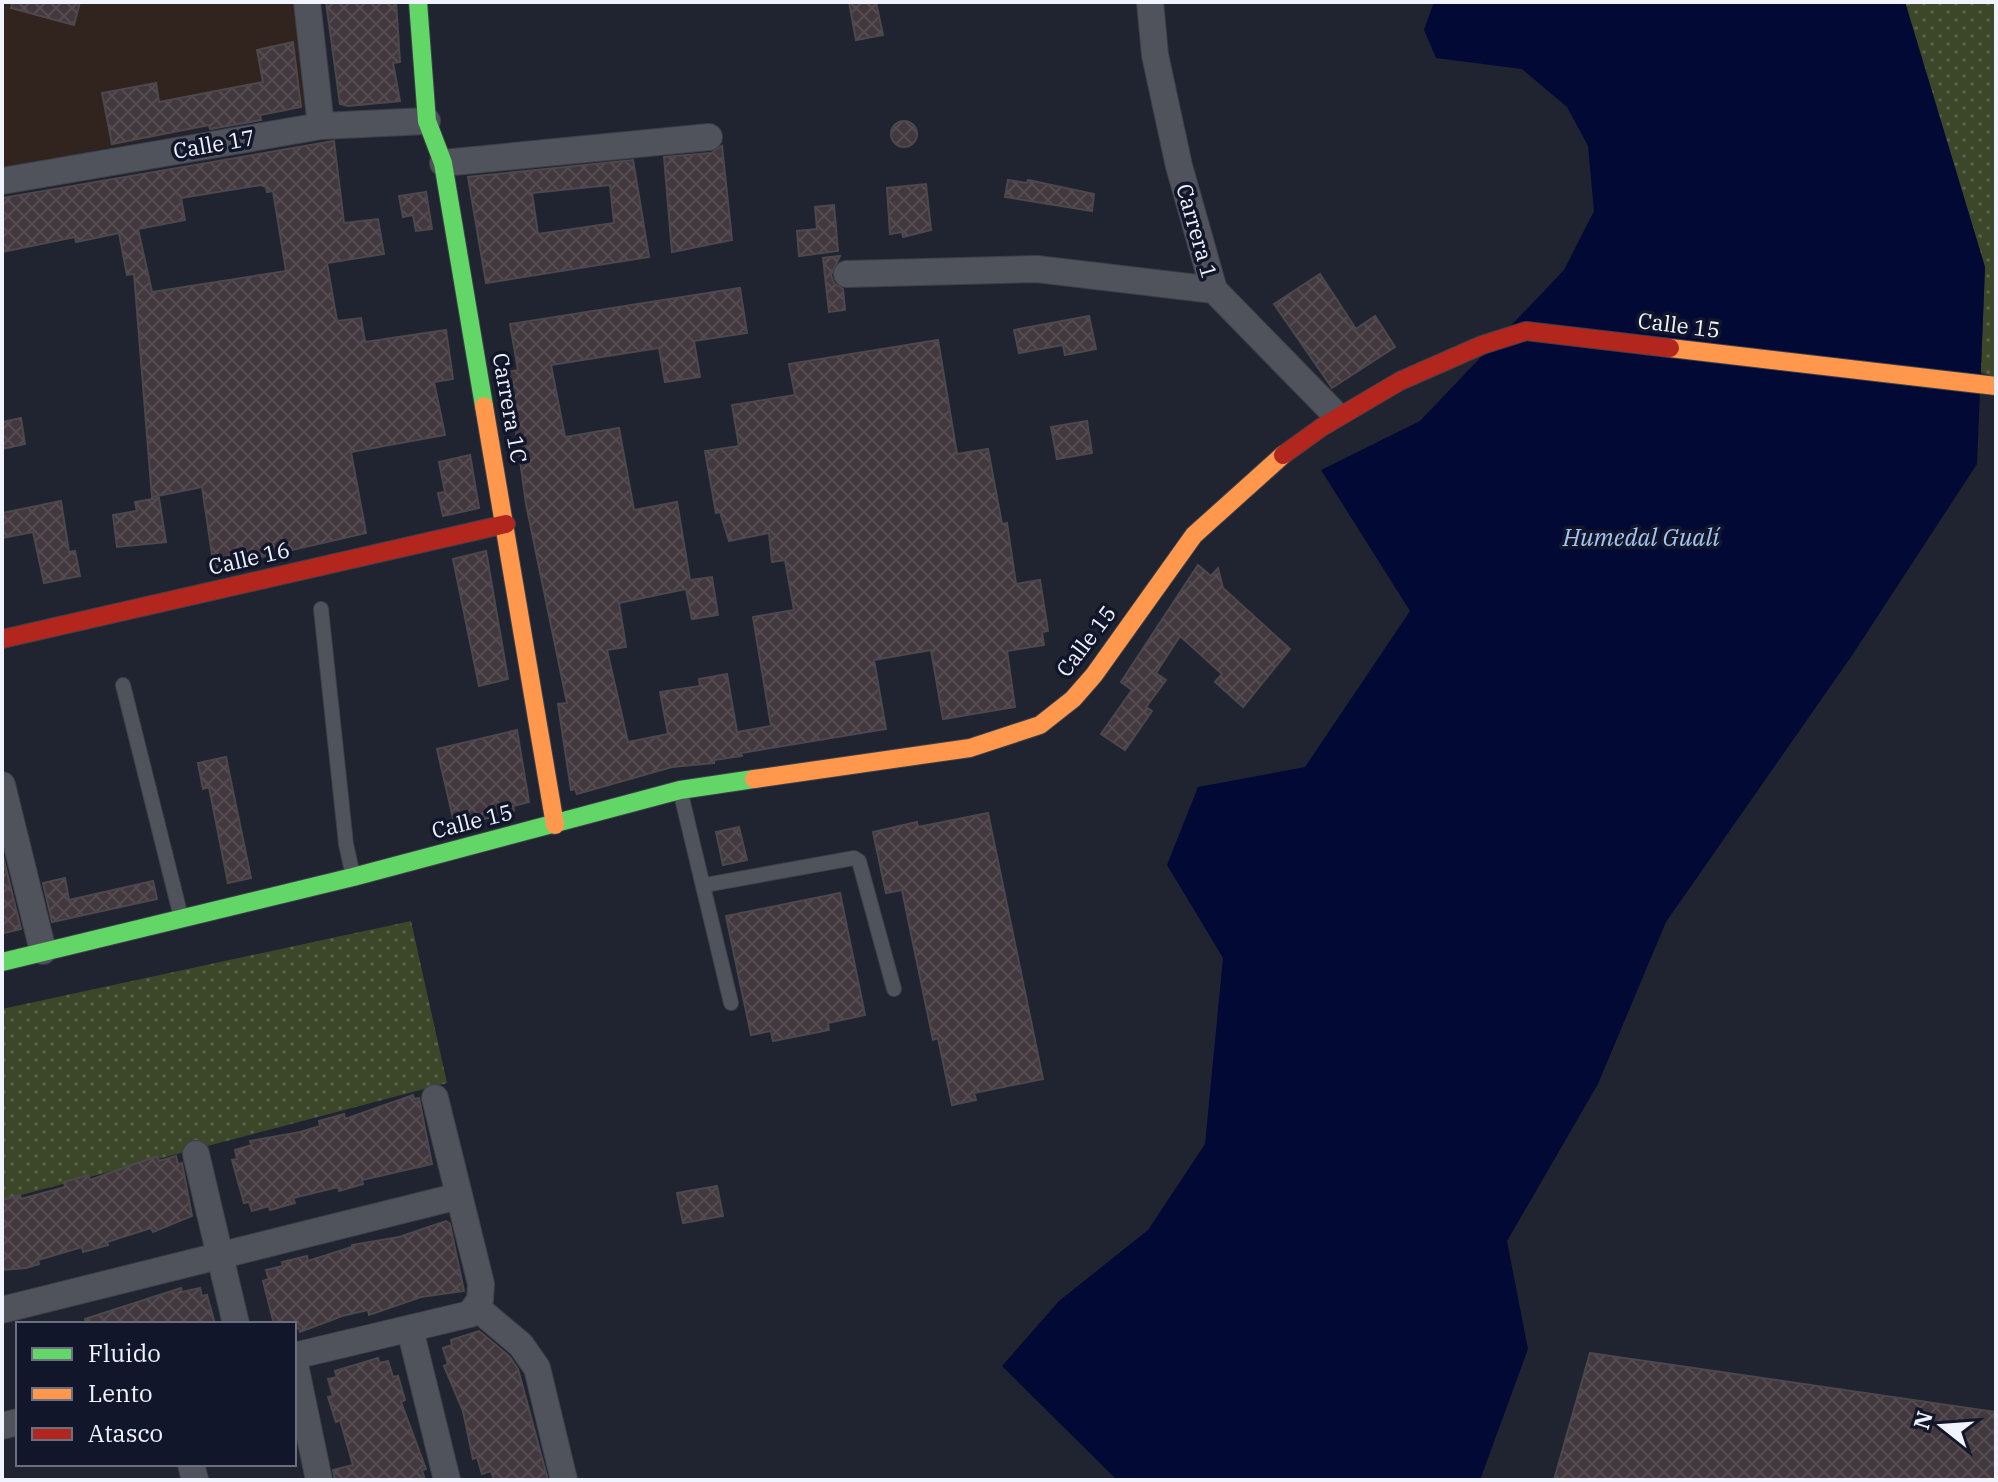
<svg xmlns="http://www.w3.org/2000/svg" width="1998" height="1482" viewBox="0 0 1998 1482" font-family="'IBM Plex Serif',serif">
  <defs>
    <pattern id="park-dots" width="8" height="8" patternUnits="userSpaceOnUse" patternTransform="scale(2)"><rect width="8" height="8" fill="#3c4729"/><path d="M2 2h.1M6 6h.1" fill="none" stroke="#596249" stroke-width="1.8" stroke-linecap="round"/></pattern>
    <pattern id="building-cross-hatch" width="8" height="8" patternUnits="userSpaceOnUse" patternTransform="scale(2)"><rect width="8" height="8" fill="#42383d"/><path d="M0 0l8 8M0 8l8-8" fill="none" stroke="#544c50"/></pattern>
  </defs>
  <rect width="100%" height="100%" fill="#202430"/>
  <!-- education -->
  <path fill="#31241e" d="M 2,2 L 294,2 L 307,107 L 2,169 Z"/>
  <!-- park -->
  <path fill="url(#park-dots)" d="M 1905,2 L 1996,2 L 1996,378 L 1981,372 L 1985,267 Z
    M 411,921 L 447,1083 L 2,1200 L 2,1009 Z"/>
  <!-- water -->
  <path fill="#030935" d="M 1434,2 L 1905,2 L 1985,267 L 1977,464 L 1853,654 L 1666,922 L 1598,1084 L 1507,1241 L 1528,1349 L 1480,1480 L 1117,1480 L 1002,1366 L 1059,1301 L 1148,1230 L 1205,1144 L 1223,958 L 1167,865 L 1198,787 L 1305,767 L 1410,611 L 1321,470 L 1420,421 L 1564,270 L 1594,211 L 1588,146 L 1567,107 L 1522,69 L 1436,58 L 1424,30 Z"/>
  <!-- building -->
  <path fill="url(#building-cross-hatch)" stroke="#4c484c" stroke-width="2" fill-rule="evenodd" d="M 12,2 L 80,2 L 74,25 L 11,8 Z
    M 326,2 L 396,2 L 400,62 L 393,63 L 400,101 L 348,106 L 340,104 Z
    M 849,2 L 876,2 L 883,35 L 856,40 Z
    M 293,42 L 301,107 L 260,115 L 261,120 L 210,129 L 209,125 L 112,144 L 102,93 L 156,83 L 159,102 L 263,82 L 257,50 Z
    M891 134a13 13 0 1 1 26 0a13 13 0 1 1-26 0Z
    M 334,141 L 344,223 L 378,219 L 384,254 L 327,263 L 337,321 L 361,318 L 365,342 L 446,330 L 453,379 L 434,382 L 445,435 L 351,452 L 366,533 L 214,568 L 202,487 L 152,497 L 134,274 L 127,275 L 119,233 L 76,242 L 75,237 L 2,252 L 2,198 ZM 261,185 L 266,187 L 267,192 L 273,191 L 286,271 L 152,292 L 138,229 L 185,220 L 181,198 Z
    M 722,146 L 732,240 L 672,252 L 664,157 L 711,153 Z
    M 633,160 L 649,257 L 486,283 L 468,177 ZM 610,185 L 614,223 L 538,234 L 532,193 Z
    M 1008,180 L 1027,183 L 1028,180 L 1094,194 L 1092,211 L 1005,197 Z
    M 926,184 L 931,230 L 903,237 L 902,232 L 890,234 L 887,188 Z
    M 426,192 L 432,229 L 416,231 L 413,215 L 403,217 L 399,196 Z
    M 834,205 L 838,251 L 799,256 L 797,231 L 817,229 L 815,207 Z
    M 840,256 L 831,275 L 834,283 L 843,289 L 845,310 L 829,312 L 823,258 Z
    M 1320,274 L 1356,329 L 1375,316 L 1395,347 L 1332,388 L 1274,304 Z
    M 740,288 L 747,333 L 694,341 L 700,377 L 665,382 L 659,348 L 551,365 L 565,437 L 619,428 L 634,510 L 677,502 L 690,580 L 712,577 L 718,615 L 692,619 L 686,589 L 619,603 L 626,647 L 607,650 L 628,742 L 668,734 L 660,692 L 700,686 L 699,679 L 727,674 L 737,732 L 771,726 L 753,617 L 794,610 L 785,560 L 772,562 L 769,533 L 729,541 L 720,512 L 716,513 L 705,451 L 739,446 L 732,405 L 795,395 L 789,364 L 938,340 L 957,454 L 988,449 L 1002,524 L 1007,523 L 1016,584 L 1040,580 L 1048,631 L 1042,632 L 1044,645 L 1007,651 L 1015,707 L 943,719 L 931,650 L 874,660 L 886,729 L 741,753 L 742,756 L 714,760 L 714,763 L 672,767 L 577,794 L 575,789 L 571,790 L 558,704 L 567,703 L 526,504 L 514,416 L 508,416 L 501,373 L 518,370 L 510,324 Z
    M 1089,316 L 1096,349 L 1065,355 L 1063,345 L 1019,353 L 1014,330 Z
    M 21,418 L 25,444 L 2,449 L 2,422 Z
    M 1087,421 L 1092,453 L 1057,459 L 1051,427 Z
    M 470,455 L 479,508 L 443,516 L 438,493 L 445,492 L 439,462 Z
    M 159,498 L 166,542 L 117,547 L 113,515 L 137,511 L 135,502 Z
    M 61,501 L 69,552 L 75,551 L 80,576 L 44,583 L 33,532 L 2,538 L 2,513 Z
    M 486,551 L 508,679 L 479,686 L 453,559 Z
    M 1198,565 L 1211,576 L 1218,568 L 1223,588 L 1290,649 L 1243,707 L 1215,682 L 1222,674 L 1180,636 L 1156,673 L 1166,680 L 1146,707 L 1152,711 L 1125,750 L 1101,734 L 1132,690 L 1121,682 Z
    M 517,730 L 529,802 L 513,806 L 514,811 L 455,827 L 437,749 Z
    M 226,757 L 251,878 L 228,883 L 209,787 L 203,789 L 198,763 Z
    M 988,813 L 1043,1079 L 974,1093 L 976,1100 L 952,1105 L 938,1038 L 933,1040 L 902,890 L 886,893 L 873,832 L 917,822 L 918,827 Z
    M 739,827 L 747,860 L 723,865 L 716,832 Z
    M 2,852 L 21,929 L 4,933 L 2,922 Z
    M 65,878 L 69,900 L 153,881 L 157,899 L 52,922 L 43,883 Z
    M 840,893 L 865,1015 L 828,1023 L 829,1030 L 773,1041 L 771,1031 L 751,1035 L 726,916 Z
    M 413,1095 L 414,1099 L 419,1098 L 432,1164 L 362,1180 L 363,1184 L 339,1191 L 338,1187 L 293,1198 L 295,1203 L 270,1210 L 269,1206 L 252,1211 L 249,1202 L 244,1203 L 232,1160 L 237,1159 L 235,1150 L 252,1145 L 250,1141 L 300,1132 L 320,1126 L 319,1121 L 344,1114 L 345,1119 Z
    M 157,1156 L 159,1161 L 176,1156 L 178,1164 L 182,1163 L 192,1216 L 153,1232 L 151,1228 L 107,1242 L 108,1245 L 83,1252 L 82,1247 L 38,1260 L 39,1264 L 26,1268 L 2,1270 L 2,1200 L 20,1195 L 21,1199 L 65,1187 L 64,1182 L 88,1175 L 90,1180 Z
    M 717,1186 L 723,1216 L 683,1223 L 677,1193 Z
    M 446,1221 L 450,1224 L 464,1291 L 421,1297 L 369,1315 L 368,1310 L 342,1316 L 300,1332 L 299,1328 L 294,1329 L 294,1324 L 274,1324 L 263,1281 L 269,1279 L 266,1270 L 283,1266 L 282,1262 L 307,1256 L 308,1261 L 352,1247 L 352,1245 L 399,1237 Z
    M 181,1288 L 182,1292 L 200,1288 L 202,1296 L 207,1295 L 215,1324 L 86,1324 L 85,1319 Z
    M 479,1331 L 509,1356 L 518,1369 L 548,1480 L 494,1480 L 491,1471 L 482,1474 L 477,1457 L 473,1459 L 463,1411 L 444,1366 L 448,1364 L 443,1348 L 452,1345 L 451,1340 Z
    M 1590,1353 L 1996,1412 L 1996,1480 L 1554,1480 Z
    M 378,1358 L 379,1363 L 388,1361 L 393,1377 L 398,1376 L 405,1400 L 401,1402 L 426,1469 L 422,1470 L 425,1480 L 335,1480 L 333,1470 L 353,1465 L 340,1420 L 336,1422 L 328,1397 L 333,1396 L 328,1379 L 337,1377 L 335,1371 Z"/>
  <g fill="none" stroke-linecap="round" stroke-linejoin="round">
    <!-- lane casing -->
    <g stroke="#3d4049" stroke-width="16">
      <path id="lane" d="M 321,609 L 346,844 L 353,876
        M 123,685 L 181,917
        M 680,790 L 731,1003
        M 705,885 L 854,858 L 859,861 L 894,989"/>
    </g>
    <!-- street casing -->
    <g stroke="#3d4049" stroke-width="28">
      <path id="street" d="M 307,2 L 321,126
        M 1150,2 L 1155,55 L 1179,166 L 1214,290 L 1335,414
        M 443,163 L 709,137
        M 2,181 L 321,126 L 427,121
        M 847,274 L 1037,269 L 1214,290
        M 2,785 L 43,951
        M 196,1154 L 236,1324
        M 476,1307 L 521,1345 L 537,1368 L 564,1480
        M 2,1310 L 459,1196
        M 410,1329 L 447,1480
        M 294,1356 L 470,1314 L 480,1300 L 481,1284 L 435,1098
        M 294,1360 L 319,1480
        M 2,1426 L 18,1422
        M 191,1464 L 195,1480"/>
    </g>
    <!-- fast casing -->
    <g stroke="#3d4049" stroke-width="20">
      <path id="fast" d="M 418,2 L 427,121 L 443,163 L 484,406
        M 2,962 L 353,877 L 680,790 L 754,779"/>
    </g>
    <!-- slow casing -->
    <g stroke="#3d4049" stroke-width="20">
      <path id="slow" d="M 1670,348 L 1996,386
        M 484,406 L 555,825
        M 754,779 L 970,748 L 1040,725 L 1073,699 L 1094,675 L 1194,535 L 1283,455"/>
    </g>
    <!-- jam casing -->
    <g stroke="#3d4049" stroke-width="20">
      <path id="jam" d="M 1283,455 L 1322,427 L 1400,381 L 1482,345 L 1526,331 L 1670,348
        M 2,639 L 506,524"/>
    </g>
    <!-- lane -->
    <use href="#lane" stroke="#50535b" stroke-width="14"/>
    <!-- street -->
    <use href="#street" stroke="#50535b" stroke-width="26"/>
    <!-- fast -->
    <use href="#fast" stroke="#63d668" stroke-width="18"/>
    <!-- slow -->
    <use href="#slow" stroke="#ff974d" stroke-width="18"/>
    <!-- jam -->
    <use href="#jam" stroke="#b3261e" stroke-width="18"/>
  </g>
  <g text-anchor="middle" stroke-width="7" stroke-linejoin="round" paint-order="stroke">
    <!-- street labels -->
    <g font-size="22" fill="#f1f4fe" stroke="#11162b">
      <text transform="translate(214 144) rotate(-10)" y="8">Calle 17</text>
      <text transform="translate(1197 231) rotate(74)" y="8">Carrera 1</text>
      <text transform="translate(1679 325) rotate(7)" y="8">Calle 15</text>
      <text transform="translate(510 408) rotate(80)" y="8">Carrera 1C</text>
      <text transform="translate(249 558) rotate(-13)" y="8">Calle 16</text>
      <text transform="translate(1086 641) rotate(-53)" y="8">Calle 15</text>
      <text transform="translate(472 821) rotate(-14)" y="8">Calle 15</text>
    </g>
    <!-- water labels -->
    <g font-size="24" font-style="italic" fill="#a6c5f4" stroke="#11162b">
      <text x="1641" y="546">Humedal Gualí</text>
    </g>
  </g>
  <!-- border -->
  <rect width="1998" height="1482" fill="none" stroke="#f1f4fe" stroke-width="8"/>
  <!-- legend -->
  <rect x="16" y="1322" width="280" height="144" fill="#11162b" stroke="#6b6f7f" stroke-width="2"/>
  <rect x="32" y="1348" width="40" height="12" fill="#63d668" stroke="#6b6f7f" stroke-width="2"/>
  <text x="88" y="1362" font-size="24" fill="#f1f4fe">Fluido</text>
  <rect x="32" y="1388" width="40" height="12" fill="#ff974d" stroke="#6b6f7f" stroke-width="2"/>
  <text x="88" y="1402" font-size="24" fill="#f1f4fe">Lento</text>
  <rect x="32" y="1428" width="40" height="12" fill="#b3261e" stroke="#6b6f7f" stroke-width="2"/>
  <text x="88" y="1442" font-size="24" fill="#f1f4fe">Atasco</text>
  <!-- north arrow -->
  <g transform="translate(1942 1426) rotate(287)" stroke="#11162b" stroke-width="6" paint-order="stroke">
  <path d="M0-6L14 30L0 20L-14 30Z" fill="#f1f4fe"/>
  <text y="-12" font-size="22" font-weight="bold" text-anchor="middle" fill="#f1f4fe">N</text>
  </g>
</svg>
